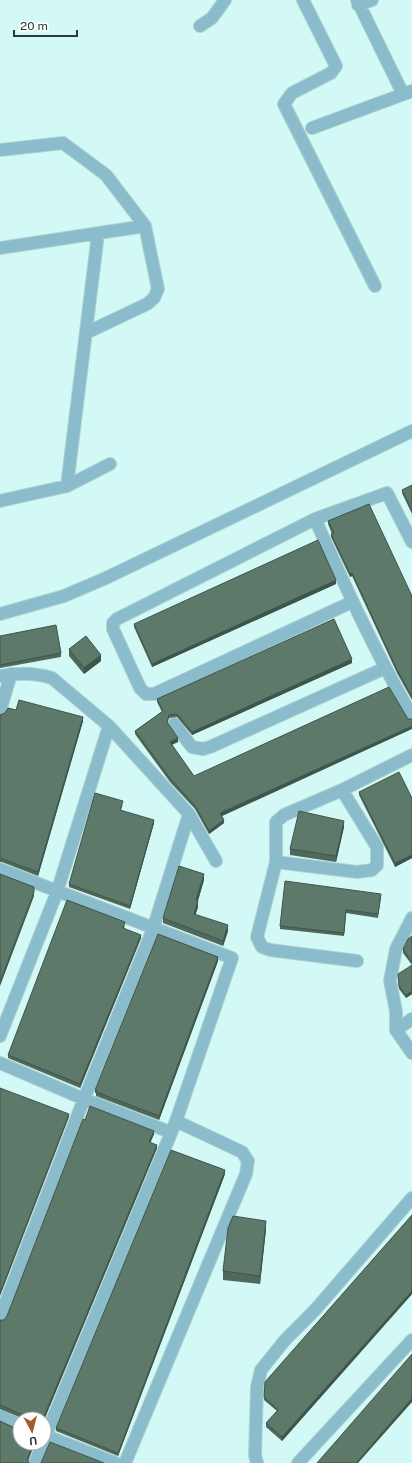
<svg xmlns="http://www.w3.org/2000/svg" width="412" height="1463" viewBox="0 0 412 1463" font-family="'Public Sans',sans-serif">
  <rect width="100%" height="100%" fill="#d2f9f6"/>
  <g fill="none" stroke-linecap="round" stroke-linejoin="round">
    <!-- minor casing -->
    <g stroke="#b1d3d0" stroke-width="14">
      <path id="minor" d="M 303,0 L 336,66 L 331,73 L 292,93 L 284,104 L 375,286
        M 357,0 L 403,94
        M 358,5 L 372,0
        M 200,26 L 212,18 L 225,0
        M 312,128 L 412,91
        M 0,150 L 63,143 L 106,175 L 145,226
        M 0,248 L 145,226 L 158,289 L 154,298 L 147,304 L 86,333
        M 67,486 L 98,234
        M 0,501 L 67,486 L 110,464
        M 315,519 C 345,586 375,652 412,716
        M 352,602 L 154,694 L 146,694 L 140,688 L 113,629 L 113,623 L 117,619 L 315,519 L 387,493 L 412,542
        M 0,614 L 64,596 L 106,578 L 412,431
        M 0,676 C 16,673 36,673 52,678 L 109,726 L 189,814 L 216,861
        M 0,711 L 11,674
        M 174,724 L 192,747 L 203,749 L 210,747 L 385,668
        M 276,862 L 357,872 L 372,870 L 377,865 L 377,847 L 342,790
        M 0,869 L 232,958 L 176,1121 L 44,1440
        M 412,918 L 396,949 L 390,981 L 396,1011 L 396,1030 L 412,1053
        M 357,961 L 270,950 L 262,947 L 257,937 L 276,862 L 276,822 L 284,815 L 342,790 L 412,755
        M 396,1030 L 412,1019
        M 0,1036 L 57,892 L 109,726
        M 0,1063 L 84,1099 L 170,1132
        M 0,1317 L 84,1099 L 153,929 L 189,814
        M 0,1416 L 20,1425
        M 44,1435 L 116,1463
        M 35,1463 L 43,1443
        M 125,1463 L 246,1174 L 248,1161 L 242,1152 L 176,1121
        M 257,1463 L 255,1455 L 257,1387 L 261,1370 L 285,1340 L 315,1310 L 412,1198
        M 298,1463 L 412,1340"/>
    </g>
    <!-- minor -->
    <use href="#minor" stroke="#8abccb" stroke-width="12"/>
  </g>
  <!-- wall -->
  <path fill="#4f685b" d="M 412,485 L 412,514 L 402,493 L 402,490 Z
    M 328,521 L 412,596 L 412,700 L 397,673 L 352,576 L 350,577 L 331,537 L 331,534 L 332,534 L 328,524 Z
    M 336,584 L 152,667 L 134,627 L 134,624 Z
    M 0,636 L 61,653 L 61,657 L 0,668 Z
    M 69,649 L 101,661 L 84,674 L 69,656 Z
    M 352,663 L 192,735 L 177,717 L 169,718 L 167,723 L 178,742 L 172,745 L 222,816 L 224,823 L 209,834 L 195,809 L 170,782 L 135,734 L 135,731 L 162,712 L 157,702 L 157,699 Z
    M 16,710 L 83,721 L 38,876 L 2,862 L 0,862 L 0,715 Z
    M 359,792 L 412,798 L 412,858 L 395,867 L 359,795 Z
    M 123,804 L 121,810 L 154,823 L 130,909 L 69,887 L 69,884 Z
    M 344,827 L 336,862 L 290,855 L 290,849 Z
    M 204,880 L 198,901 L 198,907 L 195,915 L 228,931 L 223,946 L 163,923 L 163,918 Z
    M 381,897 L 378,918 L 346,913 L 344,936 L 280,929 L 280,926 Z
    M 125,925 L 124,929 L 141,938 L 80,1088 L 8,1058 L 8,1055 Z
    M 412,936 L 412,994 L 406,998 L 399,989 L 398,978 L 412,965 L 403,953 L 403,949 Z
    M 218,961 L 159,1120 L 96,1096 L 96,1093 L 95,1093 L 95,1090 Z
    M 85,1120 L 154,1134 L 150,1143 L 157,1148 L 44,1420 L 44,1419 L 24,1419 L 0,1409 L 0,1320 L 4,1320 L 7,1316 Z
    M 225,1174 L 118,1456 L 56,1431 L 56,1428 Z
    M 412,1215 L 412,1294 L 282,1441 L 266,1427 L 266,1423 L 277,1411 L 264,1400 L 265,1382 Z
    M 266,1229 L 260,1284 L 223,1280 L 223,1271 Z"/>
  <!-- shaded-wall -->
  <path fill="#40554a" d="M 352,573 L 352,576 L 350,577 L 350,574 Z
    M 336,580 L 336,584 L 152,667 L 152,664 Z
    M 101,655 L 101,661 L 84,674 L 84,668 Z
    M 352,659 L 352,663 L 192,735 L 192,732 Z
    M 83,717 L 83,721 L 38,876 L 38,872 Z
    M 412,726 L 412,729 L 220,817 L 220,813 Z
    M 178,738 L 178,742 L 170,745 L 170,742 Z
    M 154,820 L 154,823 L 130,909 L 130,906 Z
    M 224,820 L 224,823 L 209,834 L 209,831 Z
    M 344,821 L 344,827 L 336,862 L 336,856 Z
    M 412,855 L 412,858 L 395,867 L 395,863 Z
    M 204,874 L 204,880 L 196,906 L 196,900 Z
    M 34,892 L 34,896 L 0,986 L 0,982 Z
    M 198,901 L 198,907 L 194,920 L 194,914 Z
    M 228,925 L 228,931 L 223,946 L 223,941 Z
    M 141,935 L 141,938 L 80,1088 L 80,1084 Z
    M 218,957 L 218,961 L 159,1120 L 159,1116 Z
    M 412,991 L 412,994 L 406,998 L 406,995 Z
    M 69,1114 L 69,1117 L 0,1296 L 0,1293 Z
    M 154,1131 L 154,1134 L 149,1146 L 149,1142 Z
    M 157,1145 L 157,1148 L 44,1420 L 44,1419 L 43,1419 Z
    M 225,1170 L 225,1174 L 118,1456 L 118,1453 Z
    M 266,1221 L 266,1229 L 260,1284 L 260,1276 Z
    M 412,1291 L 412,1294 L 282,1441 L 282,1437 Z
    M 412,1398 L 412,1402 L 358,1463 L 356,1463 Z
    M 34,1443 L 35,1443 L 28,1461 L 28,1457 Z"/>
  <!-- building -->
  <path fill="#5c796a" stroke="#40554a" d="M 412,485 L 412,511 L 402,490 Z
    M 369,504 L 412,596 L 412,697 L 397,670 L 352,573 L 350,574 L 331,534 L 334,533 L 328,521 Z
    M 318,540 L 336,580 L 152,664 L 134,624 Z
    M 334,619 L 352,659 L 192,732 L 177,714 L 169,715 L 167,722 L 178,738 L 170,742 L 194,776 L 389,687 L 408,719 L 412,719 L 412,726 L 220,813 L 224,820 L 209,831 L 195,806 L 170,778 L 135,731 L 163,711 L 157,699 Z
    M 56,625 L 61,653 L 0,665 L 0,636 Z
    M 86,636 L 101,655 L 84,668 L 69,649 Z
    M 19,700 L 83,717 L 38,872 L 2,859 L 0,859 L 0,715 L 5,713 L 8,708 L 16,710 Z
    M 399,772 L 412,798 L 412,855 L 395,863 L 359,792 Z
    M 95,793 L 123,801 L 120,810 L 154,820 L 130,906 L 69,884 Z
    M 299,811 L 344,821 L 336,856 L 290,849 Z
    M 179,866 L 204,874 L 196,900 L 198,901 L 194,914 L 228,925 L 223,941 L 163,918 Z
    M 0,874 L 34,887 L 34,892 L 0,982 Z
    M 285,881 L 381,894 L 378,914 L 346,910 L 344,933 L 280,926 Z
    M 67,900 L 125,922 L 123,928 L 141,935 L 80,1084 L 8,1055 Z
    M 158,934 L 218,957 L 159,1116 L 96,1092 L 97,1090 L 95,1090 Z
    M 412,936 L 412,962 L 403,949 L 408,939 Z
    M 412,965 L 412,991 L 406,995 L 399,986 L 398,974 Z
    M 0,1088 L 69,1114 L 0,1293 Z
    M 90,1106 L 154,1131 L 149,1142 L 157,1145 L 43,1419 L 26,1419 L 23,1415 L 0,1405 L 0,1320 L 4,1320 L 7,1316 L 83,1119 L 85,1120 Z
    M 171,1150 L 225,1170 L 118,1453 L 56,1428 Z
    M 412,1215 L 412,1291 L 282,1437 L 266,1423 L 278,1410 L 264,1397 L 265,1382 Z
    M 233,1216 L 266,1221 L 260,1276 L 223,1271 L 228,1228 Z
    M 412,1354 L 412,1398 L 356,1463 L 317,1463 Z
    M 0,1421 L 17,1429 L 20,1428 L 20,1443 L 34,1443 L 28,1457 L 28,1461 L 29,1463 L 0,1463 Z
    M 50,1442 L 104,1463 L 41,1463 Z"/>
  <!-- north arrow -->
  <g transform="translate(32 1431) rotate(173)"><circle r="19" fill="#ffffff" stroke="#aab0b0"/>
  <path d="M0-3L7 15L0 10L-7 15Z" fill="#a05b2e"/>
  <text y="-6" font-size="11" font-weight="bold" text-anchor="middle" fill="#2b3a39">U</text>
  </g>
  <!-- scale -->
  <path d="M14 30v6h63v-6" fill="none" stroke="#2b3a39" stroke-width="2"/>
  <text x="20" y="30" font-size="12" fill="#2b3a39" stroke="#ffffff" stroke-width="3" paint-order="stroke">20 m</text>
</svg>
